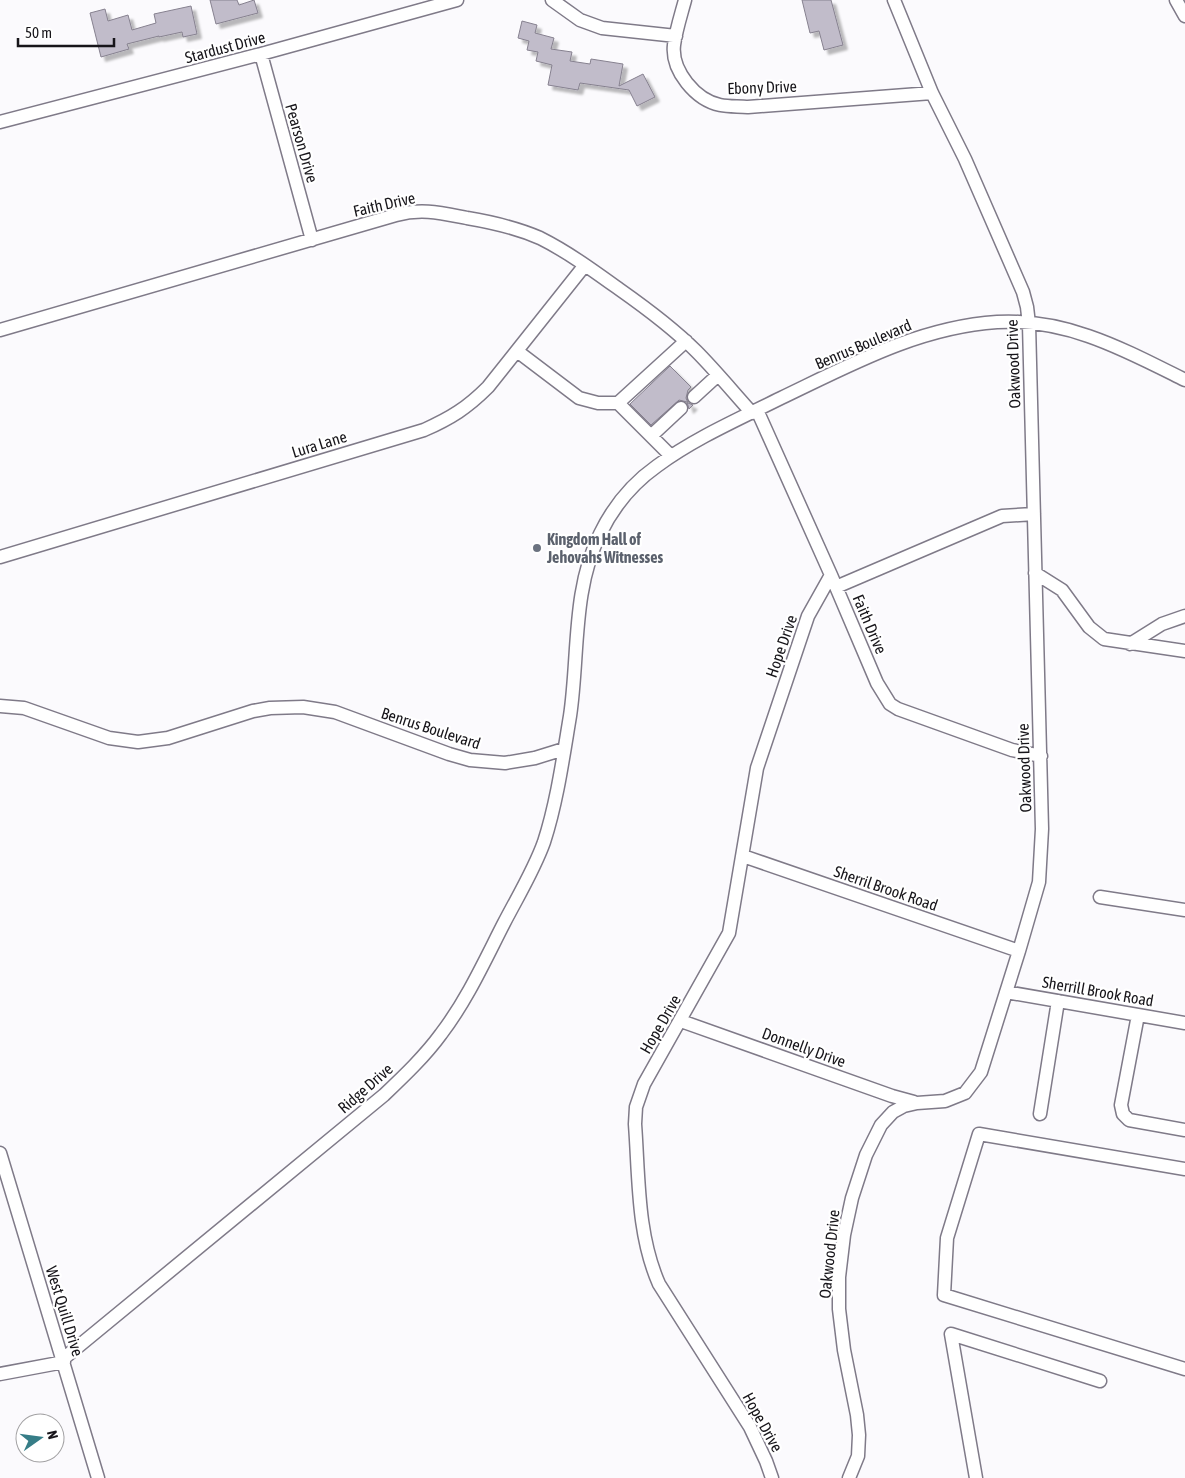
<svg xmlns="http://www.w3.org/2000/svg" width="1185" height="1478" viewBox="0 0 1185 1478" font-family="'Asap Condensed',sans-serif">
  <defs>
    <filter id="shadow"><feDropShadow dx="4.5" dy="4.5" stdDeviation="1" flood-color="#0004"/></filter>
  </defs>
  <rect width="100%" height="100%" fill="#fbfafd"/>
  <!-- building -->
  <path fill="#c1bcca" stroke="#86818f" filter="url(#shadow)" d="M 210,0 L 237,0 L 239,5 L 254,0 L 258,13 L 216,24 Z
    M 802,0 L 831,0 L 843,45 L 824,50 L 819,31 L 810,33 Z
    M 191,6 L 197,34 L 183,37 L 182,32 L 159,37 L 159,36 L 127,44 L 129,49 L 101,57 L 90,13 L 105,9 L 108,21 L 128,15 L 132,30 L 156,23 L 154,14 Z
    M 522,21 L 537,25 L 535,33 L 554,38 L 551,49 L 572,52 L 570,61 L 590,64 L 591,59 L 623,64 L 619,86 L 643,74 L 655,97 L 637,106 L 629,90 L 580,83 L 578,90 L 548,85 L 552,65 L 536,61 L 538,52 L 527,50 L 529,41 L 518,38 Z
    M 670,366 L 691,387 L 688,390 L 686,398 L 688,403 L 693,405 L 689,409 L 687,402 L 679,400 L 651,425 L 630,404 Z"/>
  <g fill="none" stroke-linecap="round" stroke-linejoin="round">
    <!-- minor casing -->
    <g stroke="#7f7a88" stroke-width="15">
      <path id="minor" d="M 552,0 L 580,20 L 602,28 L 676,36
        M 685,0 C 681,15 676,30 674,45 C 671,71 696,100 720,105 C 729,107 739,106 748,107 L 932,93
        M 1176,0 L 1185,16
        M 261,54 L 312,240
        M 0,122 L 261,54 L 457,0
        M 0,330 L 396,215 C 422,208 441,213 467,218 C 491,222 517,228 540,238 C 568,252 594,271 619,289 C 646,308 673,328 696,351 C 715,370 733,392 752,413
        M 517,351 L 579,398 L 598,403 L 618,403 L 671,456
        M 694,397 L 718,375
        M 618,403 L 686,341
        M 757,410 L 831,575 L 877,683 L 890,704 L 898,709 L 1012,750 L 1041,756
        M 651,436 L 681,408
        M 0,557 L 424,430 C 451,418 467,408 488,387 L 585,265
        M 1035,573 L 1062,590 L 1089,627 L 1104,639 L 1185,651
        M 836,587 L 1002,516 L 1034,514
        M 1130,644 L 1162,624 L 1185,616
        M 0,706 L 24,708 L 109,738 L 138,742 L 168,738 L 253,711 L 270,708 L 303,707 L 335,712 L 449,754 L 470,760 L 505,763 L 535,758 L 564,749
        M 743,856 L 1019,951
        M 1100,897 L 1185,910
        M 1006,992 L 1185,1023
        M 1138,1015 L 1121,1105 L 1123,1114 L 1129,1120 L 1185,1130
        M 681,1021 L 892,1096 L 914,1102
        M 1040,1114 L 1058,1001
        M 0,1153 L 98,1478
        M 1185,1169 L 979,1134 L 947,1238 L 944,1295 L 1185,1369
        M 63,1359 L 384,1095 C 404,1076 425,1056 441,1034 C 467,1000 485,960 504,923 C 518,896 534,870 544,842 C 557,802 563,758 570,716 C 579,656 572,590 600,534 C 613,507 633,483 657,466 C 695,438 739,419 781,398 C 850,365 919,327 997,322 C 1067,318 1125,350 1185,380
        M 0,1374 L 64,1362
        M 772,1478 L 766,1461 L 750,1427 L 659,1284 C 637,1234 639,1178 635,1124 L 636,1107 L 644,1084 L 729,933 L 757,768 L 808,616 L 831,575
        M 849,1478 L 858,1456 L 859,1435 L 857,1415 L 844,1350 L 839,1309 L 839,1277 L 844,1235 L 852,1198 L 866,1155 L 881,1125 L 893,1112 L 904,1106 L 917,1103 L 945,1101 L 965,1093 L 981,1072 L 1019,951 L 1039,882 L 1042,829 L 1029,324 L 1027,307 L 1023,292 L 965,159 L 932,93 L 894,0
        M 976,1478 L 951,1334 L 1100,1381"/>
    </g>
    <!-- minor -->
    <use href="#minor" stroke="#fff" stroke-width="12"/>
  </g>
  <!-- markers -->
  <circle fill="#6b7280" stroke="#fff" stroke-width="2" cx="537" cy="548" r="5"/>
  <g text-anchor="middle" stroke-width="4.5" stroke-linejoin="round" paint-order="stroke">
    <!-- street labels -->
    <g font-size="16" fill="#17151a" stroke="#fff">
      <text transform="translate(225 47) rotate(-15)" y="6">Stardust Drive</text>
      <text transform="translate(762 87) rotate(-2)" y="6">Ebony Drive</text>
      <text transform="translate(302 143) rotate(74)" y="6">Pearson Drive</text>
      <text transform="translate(384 204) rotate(-13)" y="6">Faith Drive</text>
      <text transform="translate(863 344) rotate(-23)" y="6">Benrus Boulevard</text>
      <text transform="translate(1013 364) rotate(-92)" y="6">Oakwood Drive</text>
      <text transform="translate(319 444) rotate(-17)" y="6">Lura Lane</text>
      <text transform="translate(870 624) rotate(67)" y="6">Faith Drive</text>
      <text transform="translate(781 646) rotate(-71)" y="6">Hope Drive</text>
      <text transform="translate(431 728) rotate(18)" y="6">Benrus Boulevard</text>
      <text transform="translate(1024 768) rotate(-92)" y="6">Oakwood Drive</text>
      <text transform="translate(886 888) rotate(19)" y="6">Sherril Brook Road</text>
      <text transform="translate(1098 991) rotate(10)" y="6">Sherrill Brook Road</text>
      <text transform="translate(660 1024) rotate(-60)" y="6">Hope Drive</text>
      <text transform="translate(804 1047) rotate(20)" y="6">Donnelly Drive</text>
      <text transform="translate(365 1088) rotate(-41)" y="6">Ridge Drive</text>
      <text transform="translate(829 1254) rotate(-84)" y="6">Oakwood Drive</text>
      <text transform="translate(65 1311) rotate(73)" y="6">West Quill Drive</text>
      <text transform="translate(763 1422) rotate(61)" y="6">Hope Drive</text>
    </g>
    <!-- worship labels -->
    <g font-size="16" font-weight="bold" fill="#5b616d" stroke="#fff" text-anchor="start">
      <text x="547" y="545">Kingdom Hall of<tspan x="547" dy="18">Jehovahs Witnesses</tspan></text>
    </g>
  </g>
  <!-- north arrow -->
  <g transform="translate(40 1438) rotate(76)"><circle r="24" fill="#ffffff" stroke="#a2a1a3"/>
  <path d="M0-4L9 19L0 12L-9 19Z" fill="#367d87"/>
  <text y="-8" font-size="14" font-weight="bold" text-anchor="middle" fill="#17151a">N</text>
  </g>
  <!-- scale -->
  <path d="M18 38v8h96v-8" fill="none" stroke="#17151a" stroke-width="2.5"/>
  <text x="25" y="38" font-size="15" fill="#17151a" stroke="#ffffff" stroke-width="4" paint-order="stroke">50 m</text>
</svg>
